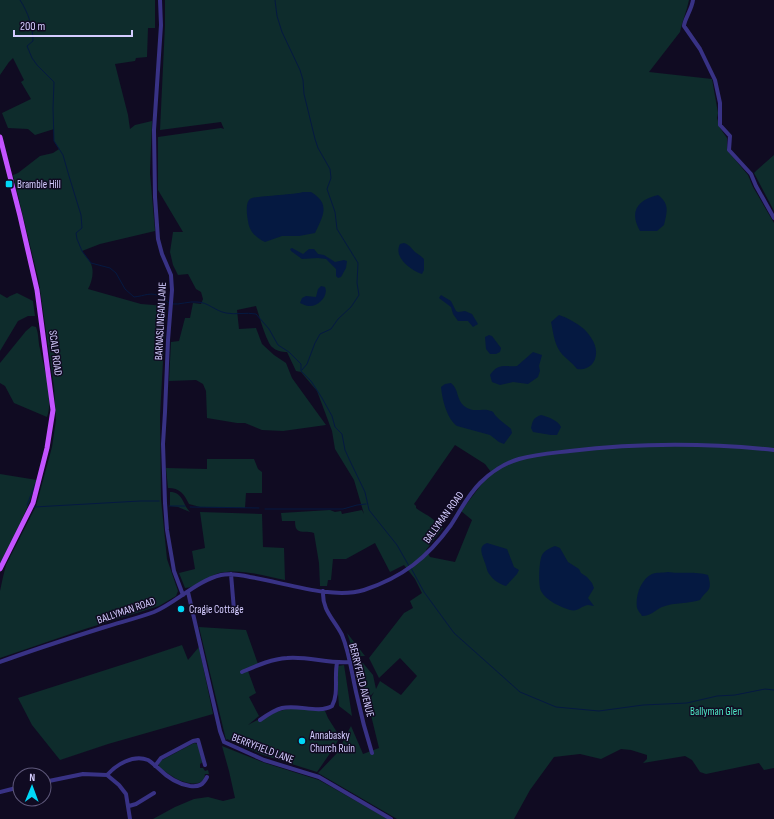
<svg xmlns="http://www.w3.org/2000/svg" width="774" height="819" viewBox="0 0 774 819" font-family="'Sofia Sans Condensed',sans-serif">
  <rect width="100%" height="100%" fill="#100b22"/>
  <!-- green -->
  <path fill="#0e2c2c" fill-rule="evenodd" d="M 0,0 L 155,0 L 155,28 L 148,28 L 147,57 L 136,58 L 135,61 L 115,64 L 128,115 L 130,129 L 135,125 L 152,121 L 150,173 L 155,231 L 100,244 L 82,251 C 84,255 88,258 90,262 C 95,270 92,282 88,289 L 141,304 L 166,306 L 160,416 L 161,499 L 167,559 L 178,591 L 176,596 L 159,606 L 85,629 L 0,658 L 0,591 L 3,577 L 6,565 L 36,506 L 52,447 L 56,420 L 54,387 L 39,282 L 13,175 L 18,173 L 40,156 L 53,153 L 59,149 L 54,141 L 54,129 L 35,135 L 28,129 L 8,128 L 2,113 L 31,99 L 21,82 L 24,80 L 13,58 L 9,62 L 0,75 Z
    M 165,0 L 689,0 C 687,11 682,21 680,32 L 649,72 L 712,79 L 718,113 L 717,118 L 720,128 L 727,138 L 727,150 L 748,175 L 753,187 L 774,223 L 774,768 L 764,770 L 759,763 L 706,774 L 700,772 L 692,760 L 685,756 L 643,763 L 647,759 L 647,755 L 631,750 L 621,749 L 601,759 L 580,754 L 554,757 L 530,790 L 514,819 L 397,819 L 318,773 L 337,753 L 351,726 L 363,754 L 379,748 L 368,703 L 374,692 L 365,702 L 357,664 L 363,663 L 373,675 L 376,689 L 380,681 L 401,695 L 417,676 L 400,658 L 379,678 L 369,658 L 404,613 L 413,608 L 410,601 L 422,593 L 415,579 L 404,565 L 390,572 L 375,543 L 346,559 L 333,559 L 331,580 L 328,580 L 327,586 L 320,586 L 319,563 L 314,533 C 304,529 295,537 295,521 L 282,521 L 281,513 L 330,510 L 335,512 L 341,511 L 342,514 L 362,510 L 364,514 L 354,480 L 335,449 L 332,431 L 317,391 L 301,372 L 296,371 L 287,352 C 282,352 276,351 272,347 C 266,341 259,315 256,306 L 237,310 L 239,329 L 256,328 L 262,344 L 274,355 L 286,363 L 292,378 L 326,425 L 283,431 L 262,430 L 245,423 L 237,423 L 207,418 L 206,391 L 203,384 L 196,380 L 169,381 L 171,342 L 179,341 L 185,318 L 190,318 L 193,303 L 201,304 L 203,299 L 201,292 L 196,289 L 188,274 L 178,275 L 173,265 L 170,252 L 173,232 L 183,232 L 158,190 L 158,137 L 221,128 L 224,129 L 221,122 L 160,130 L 165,25 ZM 455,445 L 485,464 L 491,472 L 461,511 L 472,520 L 455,562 L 430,557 L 426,550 L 443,528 L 434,522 L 435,521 C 429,515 422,513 416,508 L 416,506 L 414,504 Z
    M 774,155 L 774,211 L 754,173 L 757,170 Z
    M 17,293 L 33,301 L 35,316 L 28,316 L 18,321 L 0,351 L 0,294 L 7,298 L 10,296 Z
    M 32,326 L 36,327 C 39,334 38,342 40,349 C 44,369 54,397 47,417 L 14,403 L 5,386 L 0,383 L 0,363 L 26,331 Z
    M 207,459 L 254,459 L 258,469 L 262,472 L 262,493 L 246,493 L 245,508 L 200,507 L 189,504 C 184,494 180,488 168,488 L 166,468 L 207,469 Z
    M 0,474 L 37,480 C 28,510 14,537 0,564 Z
    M 170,492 C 183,492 183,505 190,512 L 178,507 L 170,506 Z
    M 200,512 L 262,514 L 263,547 L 284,548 L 285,580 C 264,576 240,568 219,573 C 209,576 195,588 185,588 L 179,573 L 195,569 L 192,551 L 205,548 Z
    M 199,627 L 246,630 L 258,664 L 248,671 L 256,693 L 249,697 L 259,716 L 248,725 C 276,710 293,704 325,711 L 328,718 L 340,737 L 333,749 L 317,772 L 263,755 L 227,739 L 226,740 Z
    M 347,633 L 365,656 L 355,656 Z
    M 182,645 L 188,660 L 199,647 L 213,714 L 108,744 L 60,760 L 32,725 L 18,698 L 140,659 Z
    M 344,665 L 352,716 L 339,706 L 338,694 L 338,666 Z
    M 194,743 L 198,744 L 203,762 L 200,764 L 200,768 L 203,768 L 205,771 L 208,770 L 209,774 L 205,774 C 204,789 184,783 175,778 C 170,775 164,771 159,767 L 159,763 L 162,760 Z
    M 222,746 L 265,763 L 319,780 L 388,819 L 153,819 L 175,807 L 194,799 L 208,797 L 223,801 L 235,798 L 229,771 Z"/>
  <!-- water -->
  <path fill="#051941" d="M 303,192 L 311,192 C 331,204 323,216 315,233 L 299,236 L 282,236 L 265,242 C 256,238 249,231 248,221 C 247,216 245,203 250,199 C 253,196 293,195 303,192 Z
    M 658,195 C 670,204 667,212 664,225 L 657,231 L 640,231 C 629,212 637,200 658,195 Z
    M 404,243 C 410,245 411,248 415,252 C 418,254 421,256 424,259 L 424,270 L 422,274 C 410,270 393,257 400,244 Z
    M 292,248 L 303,254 L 309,249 L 314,249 L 318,254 L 324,255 L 335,262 L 344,260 L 347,261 L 346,268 L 341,277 L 338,278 L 336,276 L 336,269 L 326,259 L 318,258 L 302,259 L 291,251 L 290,249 Z
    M 321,286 L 325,287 C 329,296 318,307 309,306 C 306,306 303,304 300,303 L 302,298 L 306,296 L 316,297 L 318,289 Z
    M 441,295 L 451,301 L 456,311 L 458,312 L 465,311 L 472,314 L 478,324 L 473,327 L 468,321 L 458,321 L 453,314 L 451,307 L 439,298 Z
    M 559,315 C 568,318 577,323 584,329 C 589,334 596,343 596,351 C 597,363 588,371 577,369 C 572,362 563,357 559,350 C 554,342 553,331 551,322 Z
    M 489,335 L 492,336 L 501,348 L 500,352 L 496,354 L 490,354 L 486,349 L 485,337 Z
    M 533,352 L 542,355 L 539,366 L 540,371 L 538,377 L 528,384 L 513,382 L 500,385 L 492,382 L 490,375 C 498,363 504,367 517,366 Z
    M 451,383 C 459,389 456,399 464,406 C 474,414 482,407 491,411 C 494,412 493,412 495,415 C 500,421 506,424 511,429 L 512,433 L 504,444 L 499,442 L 490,435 L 457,426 C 447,419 442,399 441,387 L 445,384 Z
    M 541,415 C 548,417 558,420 561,427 L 557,435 L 551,435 L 533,432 L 531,428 C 533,420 533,418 541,415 Z
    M 487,543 L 507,549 L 514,567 L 519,570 L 517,574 L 506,586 C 500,584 493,580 490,575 C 487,572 487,569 486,566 C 484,558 476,547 487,543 Z
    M 555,546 L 560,548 L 568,562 L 579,569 L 581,573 L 587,577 L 592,583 L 594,588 L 588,598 L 594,606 C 592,606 590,605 588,605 C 581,606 578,612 570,610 C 561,607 546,601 541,591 C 538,585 539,561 542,555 C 545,550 550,548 555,546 Z
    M 668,572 C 682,574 695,571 708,575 C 713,592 707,589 700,600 C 688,604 675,602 662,607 C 655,610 651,616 642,616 C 641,614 638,611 637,608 C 635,596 641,579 652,574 C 656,572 663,573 668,572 Z"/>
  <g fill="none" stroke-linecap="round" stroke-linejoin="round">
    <!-- stream -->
    <path stroke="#051941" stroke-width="1" d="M 20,0 C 28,12 33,27 33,41 L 27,46 L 32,58 L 37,65 L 54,82 L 53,108 L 54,141 L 63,155 L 69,176 L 81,215 L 82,228 L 76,233 L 77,239 L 82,251 L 91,263 L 110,268 L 116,273 L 125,289 L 134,297 C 145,296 151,291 161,297 C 164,298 166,301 169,303
      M 275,0 L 277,16 L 282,32 L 300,70 L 303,80 L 304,94 L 315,139 L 318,148 L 330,169 L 331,178 L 327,189 L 335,212 L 337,229 L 358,263 L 357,283 L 359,295 L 351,307 L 338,319 L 331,329 L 320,334 L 315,343 L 307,364 L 302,370
      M 172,304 C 180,305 189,301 197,302 C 208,302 215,311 226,313 C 236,315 246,312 256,314 L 269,329 L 278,345 L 289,352 L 301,364 L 301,371 L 311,381 L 322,398 L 332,416 L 335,427 L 342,434 L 345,450 L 350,461 L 365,492 L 369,510 L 397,545 L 409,566
      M 27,505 L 35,484
      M 169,506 L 185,506
      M 34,507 L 140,501 L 159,501
      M 190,507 L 259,508
      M 265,509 L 343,509 L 357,505 L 366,504
      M 411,568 L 424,592 L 454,633 L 520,692 L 556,707 L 599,711 L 643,705 L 687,703 L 717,696 L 735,695 L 765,689 L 774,690"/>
    <!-- minor -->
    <path stroke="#383285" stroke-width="4" d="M 160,0 L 161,25 L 154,130 L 155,197 L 158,239 L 162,254 L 171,275 L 172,290 L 168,340 L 165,412 L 163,444 L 165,503 L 167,530 L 174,571 L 183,595
      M 693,0 C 692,9 684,20 684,26 L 700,49 L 715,80 L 720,103 L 720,125 L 730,136 L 729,150 L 751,174 L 756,186 L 774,218
      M 231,574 L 234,610
      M 323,591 C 322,611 334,619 342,635 C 350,654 352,676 357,696 C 361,715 366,734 372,753
      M 188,592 L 220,731 L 224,742 L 264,760 L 319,777 L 391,819
      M 0,662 C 35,649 70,638 105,627 C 121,622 138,618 154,612 C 177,602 196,581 221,575 C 231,573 241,575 250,577 C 283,582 332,600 364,590 C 403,577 427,558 451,525 C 460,511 468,495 480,483 C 490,473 505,463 519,459 C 536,454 553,453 570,451 C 637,443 706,443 774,450
      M 242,672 C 256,666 271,659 287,658 C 308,656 329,664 350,662
      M 260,720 C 267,715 274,710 282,708 C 298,704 318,714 332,706 C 339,694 334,677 337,663
      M 155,766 L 161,758 L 193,741 L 198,740 L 205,765
      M 107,775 C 116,765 133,754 148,760 C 152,762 155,766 158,768 C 167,777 177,784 190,786 C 199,787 203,785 207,777
      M 44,782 L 83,774 L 107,775 L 119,785 L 126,794 L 130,819
      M 0,792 L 20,787
      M 129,806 L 136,804 L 154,793"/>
    <!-- major -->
    <path stroke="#c353ff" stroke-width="5" d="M 0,137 L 20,216 L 37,290 L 53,410 L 47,448 L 33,503 L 0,569"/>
  </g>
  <!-- markers -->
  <g fill="#00d8f7" stroke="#100b22" stroke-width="1.5">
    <rect x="5" y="180" width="8" height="8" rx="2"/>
    <circle cx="181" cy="609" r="4"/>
    <circle cx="302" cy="741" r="4"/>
  </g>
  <g text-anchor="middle" stroke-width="3" stroke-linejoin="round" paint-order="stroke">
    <!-- poi labels -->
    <g font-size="11" fill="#d4ccff" stroke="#100b22" text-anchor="start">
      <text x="17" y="188">Bramble Hill</text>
      <text x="189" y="613">Cragie Cottage</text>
      <text x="310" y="739">Annabasky<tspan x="310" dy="13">Church Ruin</tspan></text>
    </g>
    <!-- street labels -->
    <g font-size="11" fill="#d4ccff" stroke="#100b22">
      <text transform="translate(160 321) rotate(-87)" y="4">BARNASLINGAN LANE</text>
      <text transform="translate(56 353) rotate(83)" y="4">SCALP ROAD</text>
      <text transform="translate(443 517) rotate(-54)" y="4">BALLYMAN ROAD</text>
      <text transform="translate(126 610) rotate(-19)" y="4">BALLYMAN ROAD</text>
      <text transform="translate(362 680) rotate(76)" y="4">BERRYFIELD AVENUE</text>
      <text transform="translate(263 748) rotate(21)" y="4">BERRYFIELD LANE</text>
    </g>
    <!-- park labels -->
    <g font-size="11" fill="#4fe9c6" stroke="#100b22">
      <text x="716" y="715">Ballyman Glen</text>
    </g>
  </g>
  <!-- north arrow -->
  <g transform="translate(32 787) rotate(1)"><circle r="19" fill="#100b22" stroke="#5e587a"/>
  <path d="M0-3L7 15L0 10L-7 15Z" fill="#00d8f7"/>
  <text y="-6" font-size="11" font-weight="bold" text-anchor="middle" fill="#d4ccff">N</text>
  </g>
  <!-- scale -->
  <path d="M14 30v6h118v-6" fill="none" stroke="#d4ccff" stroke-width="2"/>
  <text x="20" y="30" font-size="12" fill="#d4ccff" stroke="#100b22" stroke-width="3" paint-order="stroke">200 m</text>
</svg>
